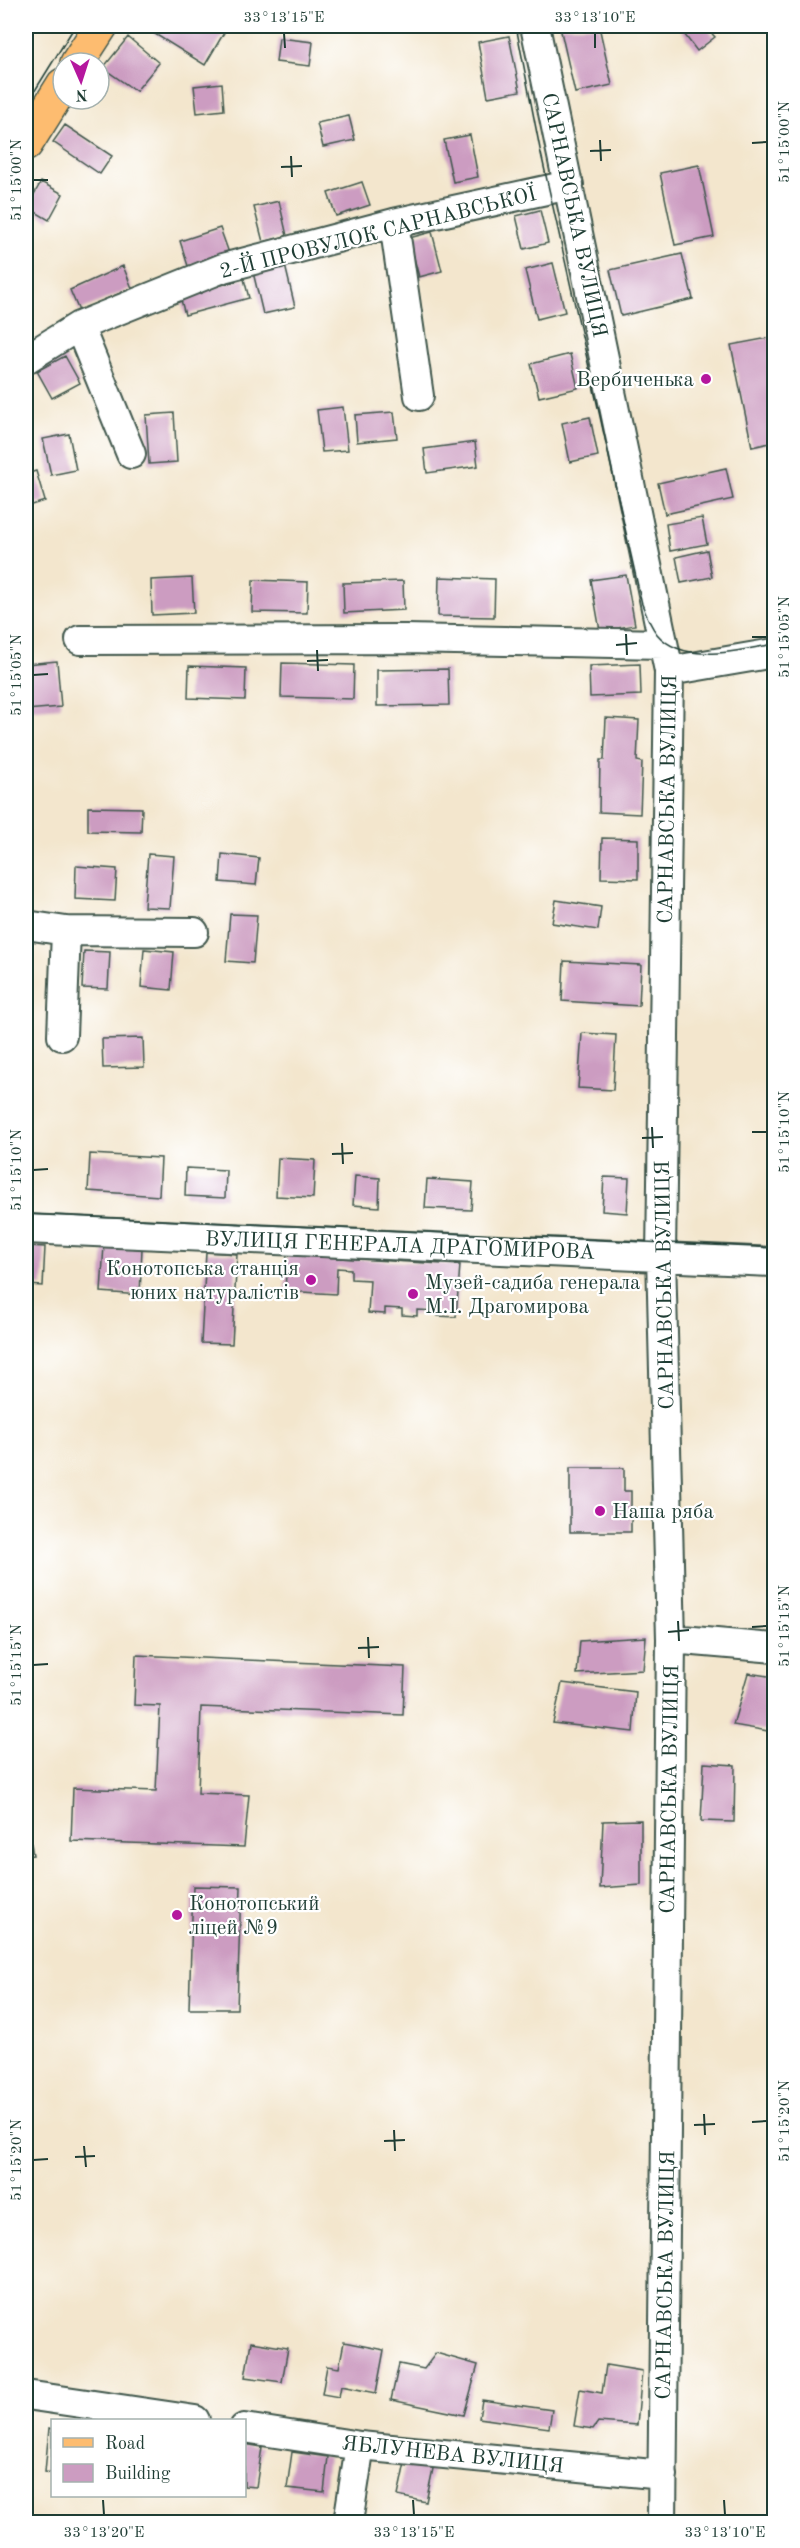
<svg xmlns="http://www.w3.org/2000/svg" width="800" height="2548" viewBox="0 0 800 2548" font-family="'Old Standard TT',serif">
  <rect width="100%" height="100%" fill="#fff"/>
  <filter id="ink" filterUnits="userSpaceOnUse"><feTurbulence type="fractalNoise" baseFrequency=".0167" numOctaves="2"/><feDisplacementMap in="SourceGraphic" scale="12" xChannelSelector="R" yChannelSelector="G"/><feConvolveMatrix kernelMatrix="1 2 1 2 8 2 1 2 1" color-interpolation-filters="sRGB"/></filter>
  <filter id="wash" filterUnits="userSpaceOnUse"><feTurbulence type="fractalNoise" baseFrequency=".008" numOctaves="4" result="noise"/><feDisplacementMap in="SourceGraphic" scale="24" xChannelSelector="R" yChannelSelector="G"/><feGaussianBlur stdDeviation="1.35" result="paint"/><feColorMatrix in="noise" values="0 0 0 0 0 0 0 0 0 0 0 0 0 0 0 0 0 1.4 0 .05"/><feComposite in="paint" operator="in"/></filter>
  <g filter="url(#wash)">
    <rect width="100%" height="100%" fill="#f3e6cd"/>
    <g id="blocks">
      <!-- building -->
      <path fill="#cc9cc1" d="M 142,26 L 228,26 L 205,65 Z
        M 565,26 L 599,26 L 612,85 L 575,93 L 560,27 Z
        M 678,26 L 705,26 L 715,37 L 697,51 Z
        M 509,36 L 520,91 L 488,97 L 478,42 Z
        M 128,37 L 159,63 L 136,91 L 103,68 Z
        M 279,38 L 313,42 L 310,66 L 276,62 Z
        M 222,83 L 224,110 L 197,113 L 194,86 Z
        M 349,116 L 355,140 L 323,147 L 317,123 Z
        M 65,125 L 112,156 L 100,174 L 53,142 Z
        M 470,135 L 478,177 L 453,182 L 444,140 Z
        M 699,165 L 714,237 L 675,245 L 660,173 Z
        M 41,182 L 63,194 L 49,220 L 27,207 Z
        M 362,182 L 370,205 L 336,216 L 328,193 Z
        M 279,201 L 287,236 L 263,242 L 254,207 Z
        M 540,210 L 548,243 L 524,249 L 516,216 Z
        M 220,228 L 229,253 L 188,266 L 180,241 Z
        M 432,232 L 442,271 L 419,277 L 409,238 Z
        M 682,254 L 693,299 L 621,316 L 610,270 Z
        M 553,263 L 565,312 L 537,319 L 525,270 Z
        M 285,265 L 295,307 L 263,314 L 253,272 Z
        M 123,266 L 132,288 L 79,311 L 70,290 Z
        M 244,279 L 249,298 L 185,315 L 180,296 Z
        M 774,337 L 774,442 L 752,447 L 731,345 Z
        M 570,354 L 578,388 L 539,397 L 531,364 Z
        M 65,356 L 80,383 L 52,398 L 37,371 Z
        M 343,407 L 348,450 L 322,452 L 317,410 Z
        M 394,412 L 397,438 L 357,442 L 355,415 Z
        M 174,413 L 177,462 L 149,464 L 146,415 Z
        M 590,417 L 598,456 L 570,462 L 562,423 Z
        M 69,434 L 76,470 L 51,475 L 43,439 Z
        M 475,442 L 478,466 L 427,473 L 424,449 Z
        M 726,468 L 733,499 L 665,514 L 658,483 Z
        M 36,471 L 45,501 L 26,507 L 26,474 Z
        M 702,518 L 707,544 L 670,551 L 666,524 Z
        M 707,550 L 712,577 L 681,583 L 676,557 Z
        M 626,575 L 635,625 L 600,631 L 591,580 Z
        M 439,577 L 495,579 L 494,617 L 438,616 Z
        M 192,578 L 194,613 L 152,615 L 151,580 Z
        M 253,580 L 308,582 L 307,613 L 252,612 Z
        M 403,581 L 404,610 L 344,613 L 343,583 Z
        M 57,661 L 61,707 L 26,710 L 26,664 Z
        M 282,663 L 354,665 L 353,699 L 281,697 Z
        M 640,664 L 641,695 L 590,697 L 589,666 Z
        M 189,666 L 246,668 L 245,700 L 188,698 Z
        M 448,669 L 449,705 L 377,706 L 377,670 Z
        M 606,718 L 639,720 L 637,761 L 642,762 L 640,814 L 599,812 L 600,760 L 604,760 Z
        M 88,807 L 142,808 L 141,832 L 88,831 Z
        M 602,838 L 638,839 L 638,879 L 601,878 Z
        M 148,854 L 174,856 L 170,908 L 144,907 Z
        M 222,854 L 259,858 L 256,885 L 220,882 Z
        M 76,866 L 117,869 L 115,901 L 75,899 Z
        M 556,900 L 601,907 L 598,930 L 552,923 Z
        M 230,914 L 257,915 L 253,963 L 226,961 Z
        M 144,949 L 174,952 L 171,990 L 141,987 Z
        M 84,951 L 110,952 L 108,989 L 82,988 Z
        M 564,961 L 641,965 L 639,1006 L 562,1001 Z
        M 582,1033 L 616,1035 L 613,1090 L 578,1088 Z
        M 143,1038 L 144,1067 L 103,1068 L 102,1039 Z
        M 90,1154 L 161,1158 L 159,1196 L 88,1191 Z
        M 278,1158 L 315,1160 L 313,1198 L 276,1196 Z
        M 186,1168 L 226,1170 L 225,1198 L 185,1196 Z
        M 355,1176 L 380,1178 L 379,1207 L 353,1205 Z
        M 604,1177 L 629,1178 L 627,1213 L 602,1211 Z
        M 427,1179 L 473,1182 L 471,1210 L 425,1208 Z
        M 104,1245 L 142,1248 L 140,1295 L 101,1292 Z
        M 26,1246 L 45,1247 L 43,1286 L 26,1285 Z
        M 206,1252 L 237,1254 L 232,1344 L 201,1343 Z
        M 287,1255 L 460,1265 L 456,1317 L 438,1316 L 438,1311 L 417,1310 L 417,1316 L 402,1315 L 402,1309 L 385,1308 L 385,1314 L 368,1313 L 370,1280 L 351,1279 L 351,1269 L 337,1268 L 336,1294 L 285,1291 Z
        M 570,1468 L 624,1468 L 624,1491 L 631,1491 L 631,1532 L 570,1532 Z
        M 646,1637 L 643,1670 L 577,1674 L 580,1641 Z
        M 136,1655 L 405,1667 L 403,1715 L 201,1707 L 198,1793 L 249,1795 L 244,1847 L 71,1841 L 73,1788 L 156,1791 L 160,1706 L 134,1705 Z
        M 748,1673 L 774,1677 L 774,1732 L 733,1725 Z
        M 562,1683 L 636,1692 L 633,1732 L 553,1723 Z
        M 704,1763 L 735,1765 L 734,1822 L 701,1821 Z
        M 641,1820 L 641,1885 L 600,1888 L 603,1821 Z
        M 30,1837 L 33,1855 L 26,1856 L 26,1838 Z
        M 193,1886 L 241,1887 L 237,2009 L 189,2009 Z
        M 251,2342 L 288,2348 L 282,2382 L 245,2377 Z
        M 344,2342 L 384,2350 L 376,2393 L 341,2386 L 339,2397 L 322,2394 L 327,2366 L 339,2368 Z
        M 436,2353 L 478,2365 L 464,2415 L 391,2400 L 399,2364 L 424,2369 Z
        M 606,2365 L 642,2371 L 637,2425 L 598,2422 L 593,2429 L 574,2426 L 580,2389 L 602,2393 Z
        M 482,2400 L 552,2410 L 549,2428 L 479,2418 Z
        M 49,2428 L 52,2429 L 52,2473 L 45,2472 Z
        M 244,2444 L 262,2447 L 256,2487 L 244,2486 Z
        M 292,2452 L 328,2457 L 324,2492 L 287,2488 Z
        M 406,2458 L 434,2464 L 426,2502 L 398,2496 Z"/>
    </g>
  </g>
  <g filter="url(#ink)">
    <use href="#blocks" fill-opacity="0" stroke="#3f564b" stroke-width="1.5"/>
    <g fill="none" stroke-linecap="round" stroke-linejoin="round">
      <!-- minor casing -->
      <g stroke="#3f564b" stroke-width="32">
        <path id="minor" d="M 535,26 L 669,671 L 661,1256 L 671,1639 L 662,2522
          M 394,223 L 419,396
          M 79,326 L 131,454
          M 26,359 L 79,326 L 223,268 L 394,223 L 569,185
          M 80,640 L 405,639 L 663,644
          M 669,671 L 774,653
          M 26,925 L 66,931 L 194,932
          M 62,1036 L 66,931
          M 26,1229 L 774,1262
          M 671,1639 L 774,1648
          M 26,2395 L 195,2420
          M 244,2428 L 360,2446 L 663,2475
          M 348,2522 L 360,2446"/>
      </g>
      <!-- major casing -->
      <g stroke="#3f564b" stroke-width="36">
        <path id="major" d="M 77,63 L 101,26
          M 26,144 L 63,85"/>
      </g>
      <!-- minor -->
      <use href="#minor" stroke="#fff" stroke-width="28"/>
      <!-- major -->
      <use href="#major" stroke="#fdbc70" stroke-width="33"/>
      <!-- tram -->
      <path stroke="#1f3d34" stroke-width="1.5" d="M 516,26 L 540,149 L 642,604 C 646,615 650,625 657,634 C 684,666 740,650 774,644
        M 26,105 L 75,26
        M 26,1214 L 774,1248"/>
    </g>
  </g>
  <!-- ticks -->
  <path fill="none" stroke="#1f3d34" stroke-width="2" d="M 284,33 L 285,48M 595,33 L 595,48M 600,140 L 601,161M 752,143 L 767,142M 590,151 L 611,150M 291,156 L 292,177M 281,167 L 302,166M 33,180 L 48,180M 626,634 L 627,655M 752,637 L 767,637M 616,645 L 637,643M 317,650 L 318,671M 307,661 L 328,660M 33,675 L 48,674M 652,1127 L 653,1148M 752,1132 L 767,1132M 642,1138 L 663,1137M 342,1143 L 343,1164M 332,1154 L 353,1153M 33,1170 L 48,1169M 678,1621 L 679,1641M 752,1627 L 767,1626M 668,1632 L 689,1630M 368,1637 L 369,1658M 358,1648 L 379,1647M 33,1665 L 48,1664M 704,2114 L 705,2135M 752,2122 L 767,2121M 694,2125 L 715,2124M 394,2130 L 395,2151M 384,2141 L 405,2140M 84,2146 L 86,2167M 75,2157 L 95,2156M 33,2160 L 48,2159M 103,2500 L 104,2515M 413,2500 L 414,2515M 724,2500 L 725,2515"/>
  <!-- markers -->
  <g fill="#b5179e" stroke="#fff" stroke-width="2">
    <circle cx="706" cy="379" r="6"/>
    <circle cx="311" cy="1280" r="6"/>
    <circle cx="413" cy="1294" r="6"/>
    <circle cx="600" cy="1511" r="6"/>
    <circle cx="177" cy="1915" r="6"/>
  </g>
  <g text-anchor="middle" stroke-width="4.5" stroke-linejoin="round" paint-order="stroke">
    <!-- street labels -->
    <g font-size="21" fill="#1f3d34" stroke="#fff">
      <text transform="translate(575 215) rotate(78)" y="7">САРНАВСЬКА ВУЛИЦЯ</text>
      <text transform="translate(378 232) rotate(-14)" y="7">2-Й ПРОВУЛОК САРНАВСЬКОЇ</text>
      <text transform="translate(667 799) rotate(-89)" y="7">САРНАВСЬКА ВУЛИЦЯ</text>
      <text transform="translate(400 1245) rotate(2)" y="7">ВУЛИЦЯ ГЕНЕРАЛА ДРАГОМИРОВА</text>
      <text transform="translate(664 1285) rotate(-91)" y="7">САРНАВСЬКА ВУЛИЦЯ</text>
      <text transform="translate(669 1789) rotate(-89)" y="7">САРНАВСЬКА ВУЛИЦЯ</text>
      <text transform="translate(665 2275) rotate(-89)" y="7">САРНАВСЬКА ВУЛИЦЯ</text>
      <text transform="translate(453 2454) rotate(6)" y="7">ЯБЛУНЕВА ВУЛИЦЯ</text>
    </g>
    <!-- poi labels -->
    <g font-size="21" fill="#1f3d34" stroke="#fff" text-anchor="start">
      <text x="694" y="386" text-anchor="end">Вербиченька</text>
      <text x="299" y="1275" text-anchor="end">Конотопська станція<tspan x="299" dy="24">юних натуралістів</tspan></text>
      <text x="425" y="1289">Музей-садиба генерала<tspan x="425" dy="24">М.І. Драгомирова</tspan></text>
      <text x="612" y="1518">Наша ряба</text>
      <text x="189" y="1910">Конотопський<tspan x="189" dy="24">ліцей №9</tspan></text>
    </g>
  </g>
  <!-- margin -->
  <rect width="800" height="2548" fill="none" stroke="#fff" stroke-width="66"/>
  <!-- legend -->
  <rect x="51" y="2419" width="195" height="78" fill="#ffffff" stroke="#a5b1ae" stroke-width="1.5"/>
  <rect x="63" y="2438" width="30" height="9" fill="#fdbc70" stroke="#a5b1ae" stroke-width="1.5"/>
  <text x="105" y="2449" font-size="18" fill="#1f3d34">Road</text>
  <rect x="63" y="2464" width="30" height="18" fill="#cc9cc1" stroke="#a5b1ae" stroke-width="1.5"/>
  <text x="105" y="2479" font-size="18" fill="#1f3d34">Building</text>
  <!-- north arrow -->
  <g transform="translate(81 81) rotate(177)"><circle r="28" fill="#ffffff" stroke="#a5b1ae" stroke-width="1.5"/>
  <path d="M0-4.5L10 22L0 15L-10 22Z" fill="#b5179e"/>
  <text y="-9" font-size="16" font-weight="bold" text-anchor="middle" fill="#1f3d34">N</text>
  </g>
  <rect x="33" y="33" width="734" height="2482" fill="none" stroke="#1f3d34" stroke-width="2"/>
  <g font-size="15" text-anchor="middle" fill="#1f3d34">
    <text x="284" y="22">33°13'15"E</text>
    <text x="595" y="22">33°13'10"E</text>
    <text transform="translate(784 142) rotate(-90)" y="5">51°15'00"N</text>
    <text transform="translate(16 180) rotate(-90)" y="5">51°15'00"N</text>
    <text transform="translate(784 637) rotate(-90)" y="5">51°15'05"N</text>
    <text transform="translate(16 675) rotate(-90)" y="5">51°15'05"N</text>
    <text transform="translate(784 1132) rotate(-90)" y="5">51°15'10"N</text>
    <text transform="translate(16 1170) rotate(-90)" y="5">51°15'10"N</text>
    <text transform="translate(784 1626) rotate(-90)" y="5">51°15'15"N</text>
    <text transform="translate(16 1665) rotate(-90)" y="5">51°15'15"N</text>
    <text transform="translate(784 2121) rotate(-90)" y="5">51°15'20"N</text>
    <text transform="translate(16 2160) rotate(-90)" y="5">51°15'20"N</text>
    <text x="104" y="2537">33°13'20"E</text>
    <text x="414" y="2537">33°13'15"E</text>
    <text x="725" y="2537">33°13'10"E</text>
  </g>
</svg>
